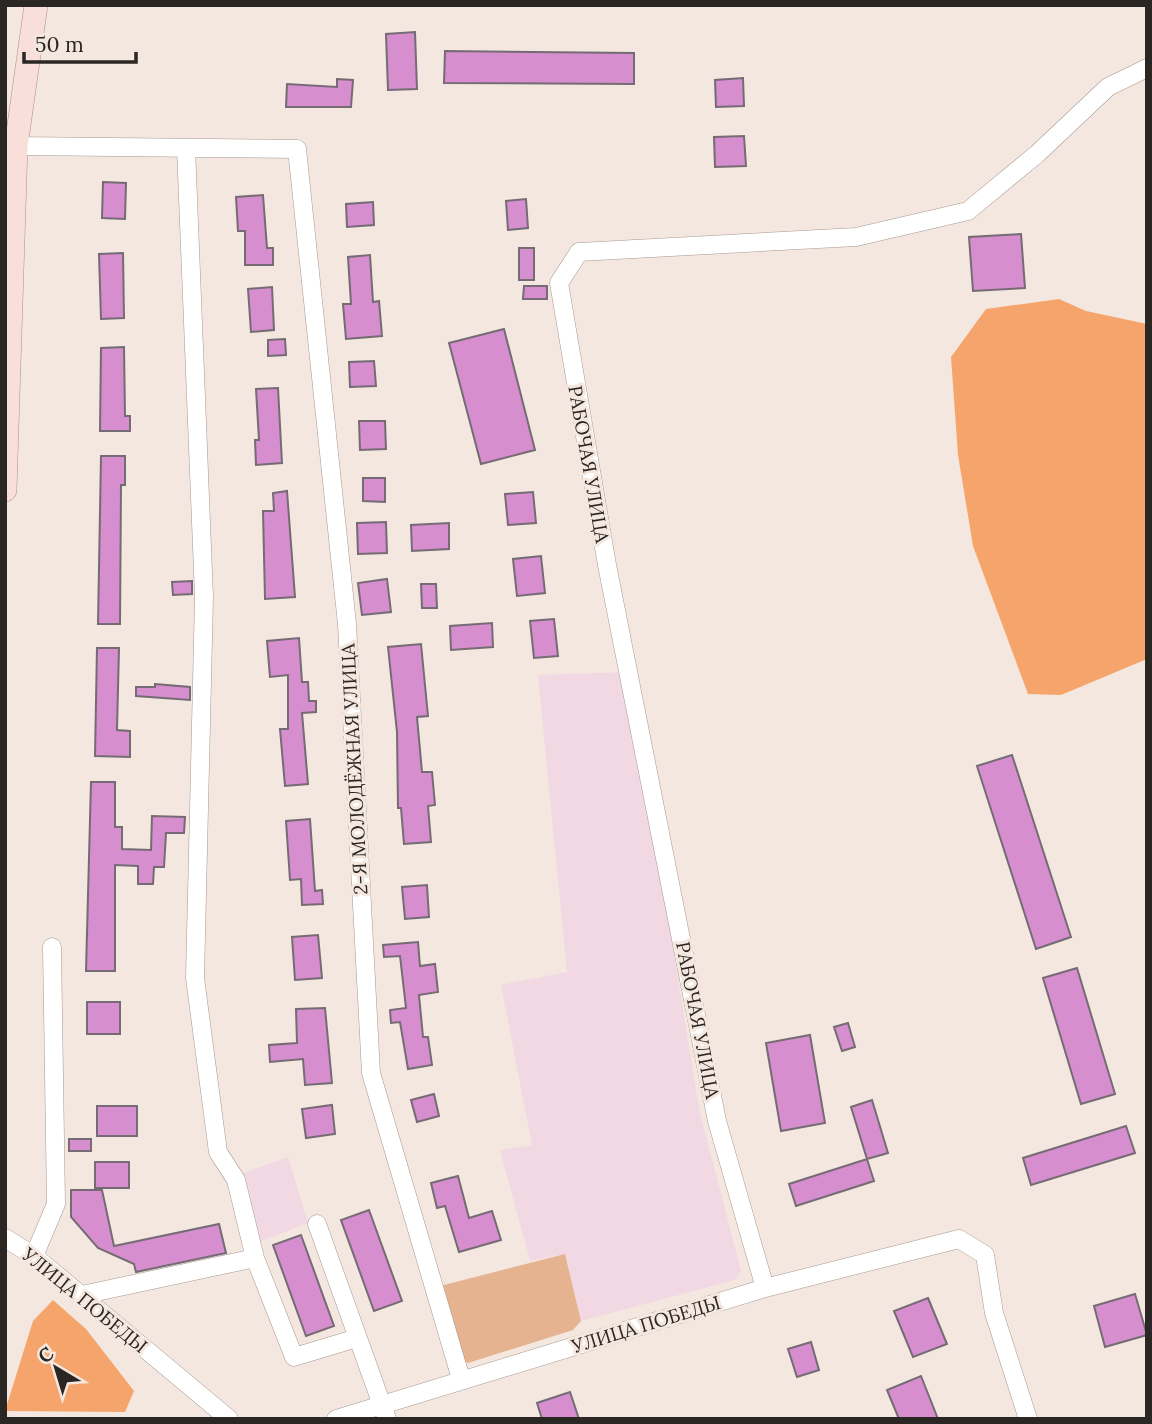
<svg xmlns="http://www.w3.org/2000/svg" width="1152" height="1424" viewBox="0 0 1152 1424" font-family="Lora,serif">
  <rect width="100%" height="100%" fill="#f4e7df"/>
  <!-- industrial -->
  <path fill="#f1d8e3" d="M 629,672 L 699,1109 L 741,1271 L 735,1280 L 581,1321 L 565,1254 L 530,1261 L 500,1150 L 532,1145 L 501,985 L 567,972 L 538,675 Z
    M 288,1157 L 308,1223 L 259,1242 L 241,1174 Z"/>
  <!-- green -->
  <path fill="#e6b390" d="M 565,1254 L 581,1321 L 573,1330 L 468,1363 L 461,1359 L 440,1286 Z"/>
  <!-- forest -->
  <path fill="#f5a56b" d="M 1059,299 L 1086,311 L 1147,324 L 1147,659 L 1061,695 L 1028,694 L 973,546 L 958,455 L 951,357 L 986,309 Z
    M 53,1300 L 86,1329 L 134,1391 L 125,1412 L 5,1411 L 33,1321 Z"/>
  <!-- building -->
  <path fill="#d68ece" stroke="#756b74" stroke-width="2" d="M 415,32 L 417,89 L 388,90 L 386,34 Z
    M 445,51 L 634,53 L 634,84 L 444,83 Z
    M 743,78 L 744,106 L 716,107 L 715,80 Z
    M 337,79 L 353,80 L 351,107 L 286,107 L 287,84 L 337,87 Z
    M 744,136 L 746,166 L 715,167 L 714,137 Z
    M 103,182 L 126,183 L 125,219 L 102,218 Z
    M 263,195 L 267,248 L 273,248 L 273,265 L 245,265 L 245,231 L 238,231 L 236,197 Z
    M 526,199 L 528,228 L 508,230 L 506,201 Z
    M 373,202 L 374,225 L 347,227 L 346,204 Z
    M 1021,234 L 1025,288 L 973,291 L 969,237 Z
    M 519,248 L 534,248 L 534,280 L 519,280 Z
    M 123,253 L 124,318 L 101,319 L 99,254 Z
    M 370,255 L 373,302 L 379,301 L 382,336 L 346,339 L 343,304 L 351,304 L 348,257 Z
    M 524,286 L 547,286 L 547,299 L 523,299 Z
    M 272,287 L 274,330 L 251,332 L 248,289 Z
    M 504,329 L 535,450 L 481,464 L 449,343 Z
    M 285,339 L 286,355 L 268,356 L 268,340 Z
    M 124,347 L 125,416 L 130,416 L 130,431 L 100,431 L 101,348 Z
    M 374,361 L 376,386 L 350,387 L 349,362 Z
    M 278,388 L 282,463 L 256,465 L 255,440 L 259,440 L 256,389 Z
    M 359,421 L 385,421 L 386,449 L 360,450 Z
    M 101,456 L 125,456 L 125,485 L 121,485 L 120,624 L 98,624 Z
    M 363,478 L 385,478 L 385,502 L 363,501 Z
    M 287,491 L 295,597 L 265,599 L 263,511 L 274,511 L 273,493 Z
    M 533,492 L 536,523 L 508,525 L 505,494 Z
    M 386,522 L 387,553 L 358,554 L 357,523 Z
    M 449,523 L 449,549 L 412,551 L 411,525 Z
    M 541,556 L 545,593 L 517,596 L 513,559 Z
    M 387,579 L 391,612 L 362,615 L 358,583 Z
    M 192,581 L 192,594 L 173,595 L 172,582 Z
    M 421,584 L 436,584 L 437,608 L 422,608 Z
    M 554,619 L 558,656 L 534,658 L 530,621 Z
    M 492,623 L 493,647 L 451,650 L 450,626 Z
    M 299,638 L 302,682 L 308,682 L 309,701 L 316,701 L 316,712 L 302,713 L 308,784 L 285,786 L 280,729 L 288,729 L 288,675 L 270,677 L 267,641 Z
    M 421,644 L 428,716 L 417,717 L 422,772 L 432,772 L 435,805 L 428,806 L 431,842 L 404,844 L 401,808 L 398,808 L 397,732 L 388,647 Z
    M 97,648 L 119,648 L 117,730 L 130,731 L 130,757 L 95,756 Z
    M 155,684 L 190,687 L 190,700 L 136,696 L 136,687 L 155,687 Z
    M 1012,755 L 1071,937 L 1036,949 L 977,766 Z
    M 91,782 L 115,782 L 115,827 L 122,827 L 122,849 L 151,850 L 152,816 L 185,817 L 184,833 L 166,833 L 164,867 L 154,867 L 153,884 L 138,884 L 138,866 L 115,865 L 115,971 L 86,971 Z
    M 310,819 L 315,891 L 322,890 L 323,904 L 302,905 L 301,879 L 290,880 L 286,821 Z
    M 427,885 L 429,917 L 405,919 L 402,887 Z
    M 318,935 L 322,978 L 295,980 L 292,937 Z
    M 418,942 L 420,966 L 435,964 L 438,992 L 419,995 L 423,1037 L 428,1037 L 432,1065 L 408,1069 L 400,1022 L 391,1023 L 390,1010 L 406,1008 L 400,956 L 384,957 L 383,945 Z
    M 1077,968 L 1115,1094 L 1081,1104 L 1043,978 Z
    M 87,1002 L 120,1002 L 120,1034 L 87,1034 Z
    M 325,1008 L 332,1083 L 305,1085 L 303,1059 L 270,1062 L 269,1045 L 297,1043 L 296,1009 Z
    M 848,1023 L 855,1047 L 842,1051 L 834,1027 Z
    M 810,1035 L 825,1123 L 781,1131 L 766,1043 Z
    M 434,1094 L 439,1116 L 417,1122 L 411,1100 Z
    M 872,1100 L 888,1153 L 867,1159 L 851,1107 Z
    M 332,1105 L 335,1134 L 306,1138 L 302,1109 Z
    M 97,1106 L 137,1106 L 137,1136 L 97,1136 Z
    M 1126,1126 L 1135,1153 L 1031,1185 L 1023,1158 Z
    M 69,1139 L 91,1139 L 91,1151 L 69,1151 Z
    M 867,1159 L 874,1181 L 796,1206 L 789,1184 Z
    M 95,1162 L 129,1162 L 129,1188 L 95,1188 Z
    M 458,1176 L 469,1218 L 492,1211 L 501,1240 L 459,1252 L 445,1206 L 437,1208 L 431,1183 Z
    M 71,1190 L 102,1190 L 114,1246 L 219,1224 L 226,1253 L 136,1272 L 134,1264 L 98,1248 L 71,1217 Z
    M 369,1210 L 402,1301 L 374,1311 L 341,1220 Z
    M 301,1235 L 334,1326 L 306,1336 L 273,1245 Z
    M 1135,1294 L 1147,1335 L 1105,1347 L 1094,1306 Z
    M 928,1298 L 947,1344 L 913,1357 L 894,1311 Z
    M 811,1342 L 819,1370 L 797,1377 L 788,1349 Z
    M 921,1376 L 938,1419 L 899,1419 L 887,1390 Z
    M 570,1392 L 579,1419 L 542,1419 L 537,1403 Z"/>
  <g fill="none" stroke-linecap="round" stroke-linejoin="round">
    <!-- minor casing -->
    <g stroke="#a59992" stroke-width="19">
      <path id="minor" d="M 5,140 L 16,146 L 297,149 L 347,624 L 371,1073 L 461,1379
        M 186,148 L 204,597 L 195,978 L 218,1152 L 236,1180 L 255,1258 L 294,1357 L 357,1338
        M 317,1224 L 387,1419
        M 5,1238 L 34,1256 L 229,1419
        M 34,1256 L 56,1204 L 52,947
        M 765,1288 L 717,1121 L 607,565 L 559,283 L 579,252 L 856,237 L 968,211 L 1037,154 L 1108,87 L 1147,68
        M 82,1295 L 255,1258
        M 336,1419 L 765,1288 L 959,1239 L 985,1255 L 994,1313 L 1028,1419"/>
    </g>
    <!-- major casing -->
    <g stroke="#ae9088" stroke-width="24">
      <path id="major" d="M 5,490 L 16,146 L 36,5"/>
    </g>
    <!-- minor -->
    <use href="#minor" stroke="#fff" stroke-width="18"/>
    <!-- major -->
    <use href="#major" stroke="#f9dfd9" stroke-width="23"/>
  </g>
  <g text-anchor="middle" stroke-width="6" stroke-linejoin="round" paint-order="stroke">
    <!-- street labels -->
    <g font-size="19" fill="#2a2623" stroke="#f4e7df">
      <text transform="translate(589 464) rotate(80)" y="7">РАБОЧАЯ УЛИЦА</text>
      <text transform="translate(354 769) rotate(-93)" y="7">2-Я МОЛОДЁЖНАЯ УЛИЦА</text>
      <text transform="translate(698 1020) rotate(79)" y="7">РАБОЧАЯ УЛИЦА</text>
      <text transform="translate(85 1300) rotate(39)" y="7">УЛИЦА ПОБЕДЫ</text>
      <text transform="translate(646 1324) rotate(-17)" y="7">УЛИЦА ПОБЕДЫ</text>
    </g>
  </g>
  <!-- border -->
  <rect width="1152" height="1424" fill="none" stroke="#2a2623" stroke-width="14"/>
  <!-- north arrow -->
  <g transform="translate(56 1368) rotate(322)" stroke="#f4e7df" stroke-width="5" paint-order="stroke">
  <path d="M0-5L12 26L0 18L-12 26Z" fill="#2a2623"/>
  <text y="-10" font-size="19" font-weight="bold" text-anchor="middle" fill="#2a2623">С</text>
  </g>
  <!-- scale -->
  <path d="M24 52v10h112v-10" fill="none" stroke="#2a2623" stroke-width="3.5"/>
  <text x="35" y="52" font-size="21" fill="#2a2623" stroke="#f4e7df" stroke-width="5" paint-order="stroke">50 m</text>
</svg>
